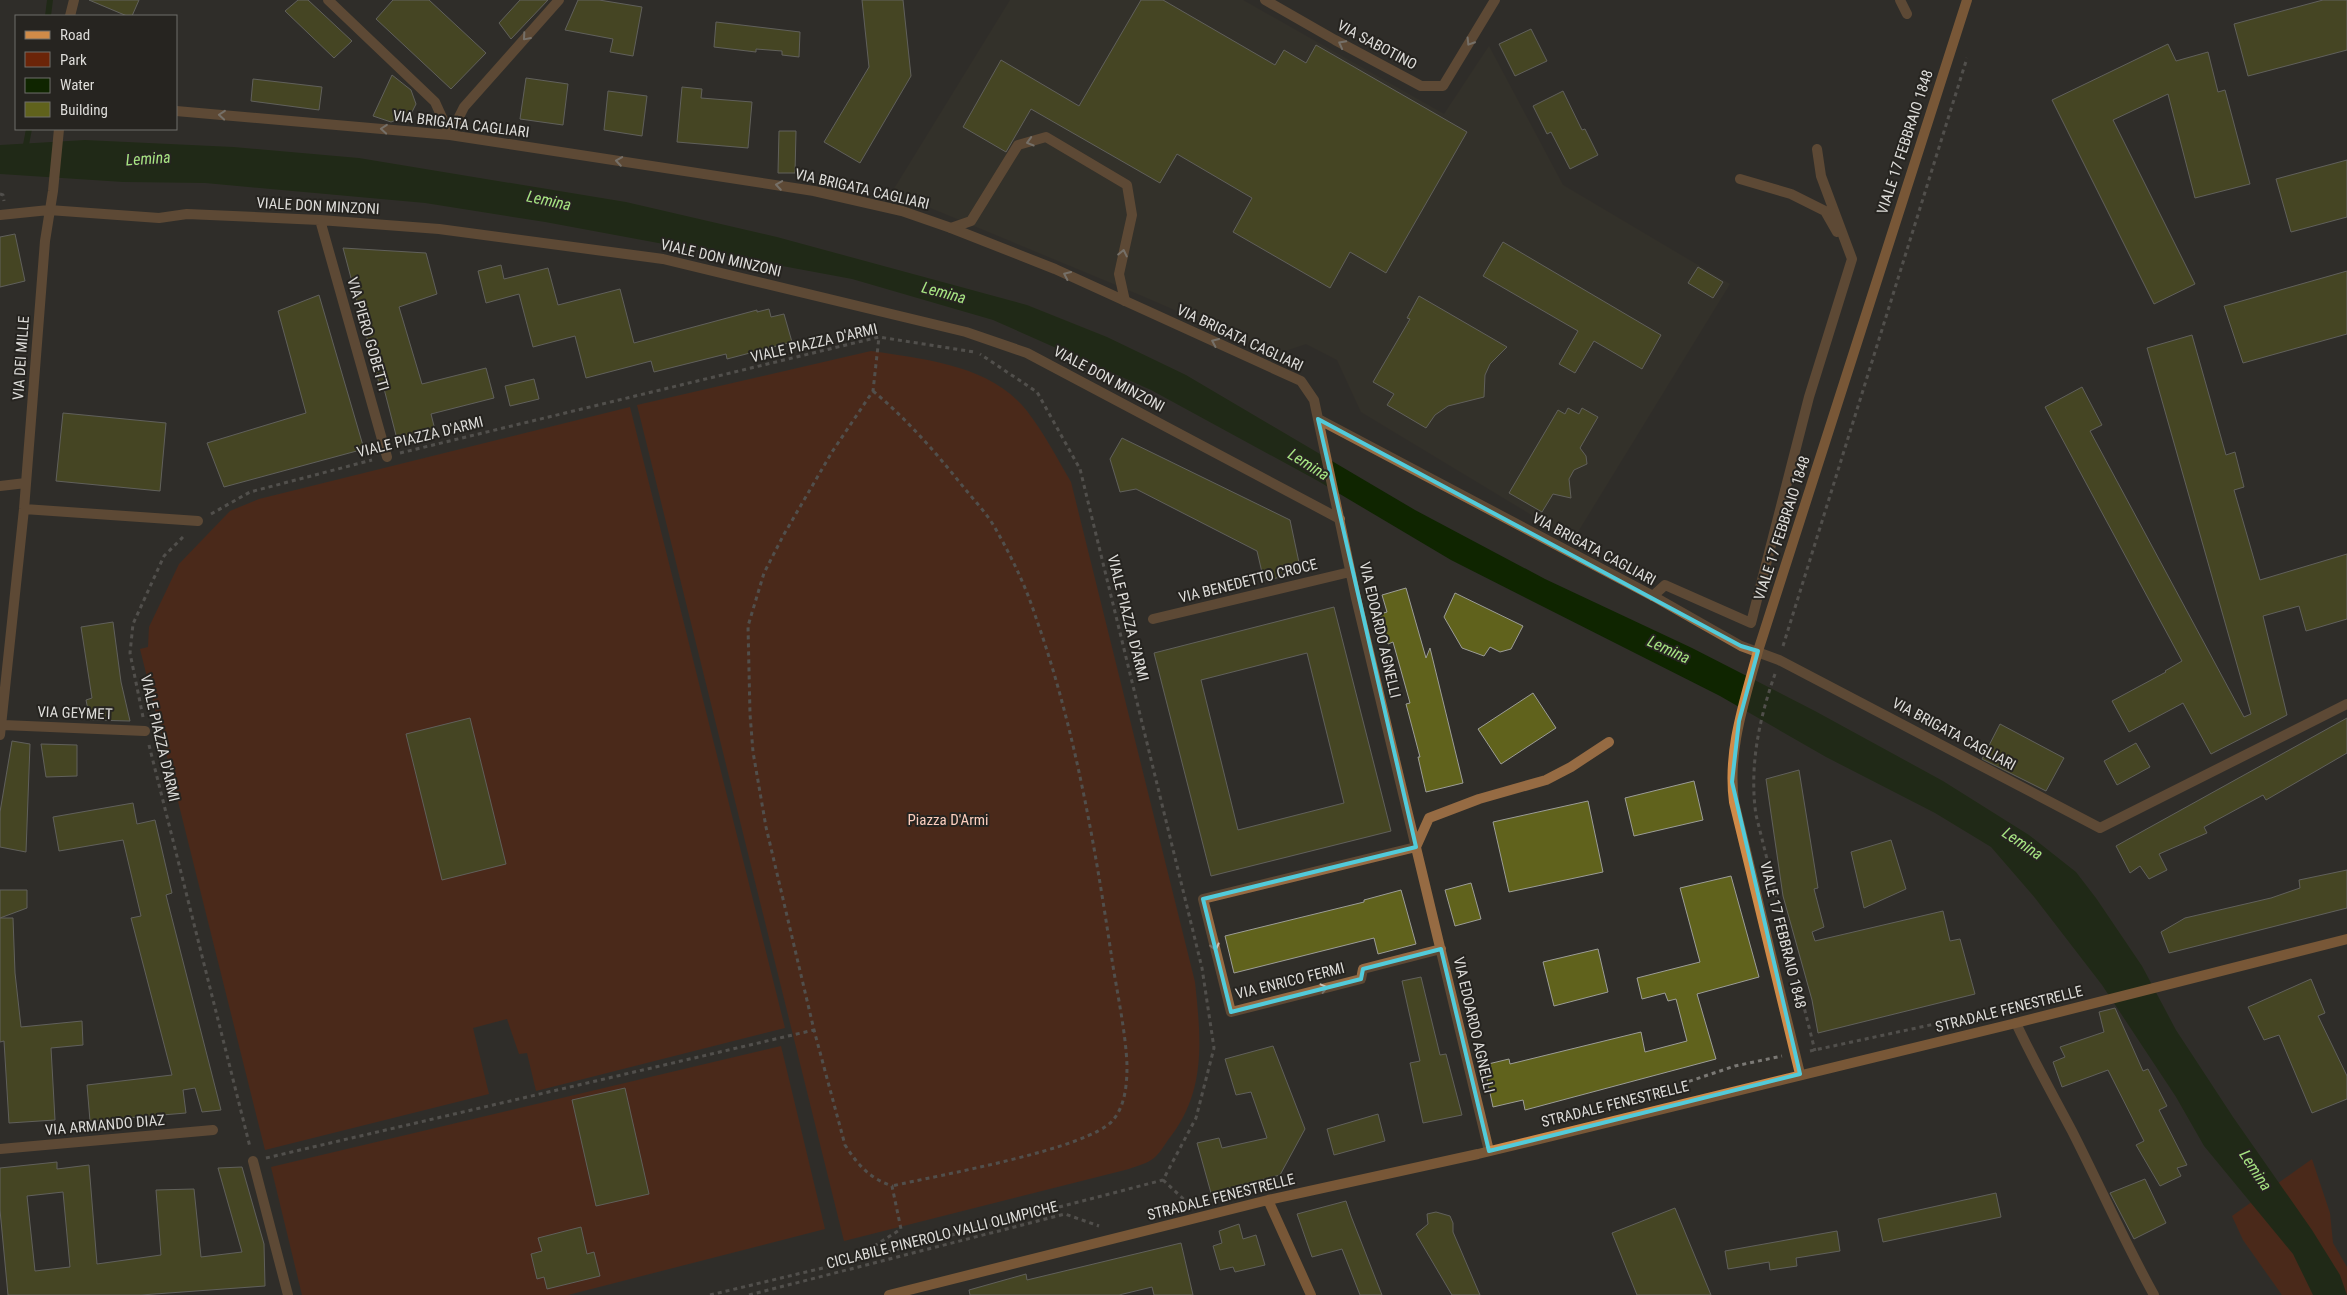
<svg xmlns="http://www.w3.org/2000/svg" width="2347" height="1295" viewBox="0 0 2347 1295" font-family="'Roboto Condensed',sans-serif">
  <rect width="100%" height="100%" fill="#302e29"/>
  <!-- built -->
  <path fill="#39352a" d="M 1010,0 L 1243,0 L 1444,114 L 1489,46 L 1563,185 L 1730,284 L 1573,540 L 1361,412 L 1337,360 L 1306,344 L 1276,354 L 1140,295 L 892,192 Z"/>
  <!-- green -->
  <path fill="#6b2408" d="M 871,351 C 924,359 991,365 1027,411 C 1044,433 1057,458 1071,482 L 1195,982 C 1201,1039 1207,1092 1168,1140 C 1164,1146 1159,1154 1154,1158 C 1148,1163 1137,1166 1129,1169 L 844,1241 L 637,405 Z
    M 630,407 L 785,1028 L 536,1091 L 527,1053 L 519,1054 L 507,1019 L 473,1028 L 489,1094 L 265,1150 L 140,649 L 148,647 L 149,627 L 179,564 L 230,511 L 259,499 Z
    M 781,1046 L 825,1229 L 568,1295 L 302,1295 L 271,1167 Z
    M 2312,1159 L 2330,1213 L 2333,1243 L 2347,1267 L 2347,1295 L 2282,1295 L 2243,1240 L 2232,1216 Z"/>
  <!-- water -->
  <path fill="#0f2500" d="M 85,140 L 234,147 L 359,158 L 626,202 L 777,237 L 1027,305 L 1107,337 L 1186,375 L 1415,510 L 1545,579 L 1692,648 L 1815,711 L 1943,781 L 2029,835 L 2076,872 L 2096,898 L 2142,966 L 2176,1030 L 2233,1117 L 2312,1230 L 2340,1275 L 2347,1295 L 2313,1295 L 2293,1254 L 2204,1146 L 2176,1097 L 2102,985 L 2035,898 L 1991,847 L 1935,813 L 1826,757 L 1720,696 L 1451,560 L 1318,481 L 1151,390 L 993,320 L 852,279 L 545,222 L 425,203 L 205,183 L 123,182 L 0,174 L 0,145 Z"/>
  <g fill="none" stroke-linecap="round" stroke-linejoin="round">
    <!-- stream -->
    <path stroke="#0f2500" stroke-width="6" d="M 48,16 L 50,0
      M 25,150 L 29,129"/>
  </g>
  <!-- building -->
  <path fill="#60621c" stroke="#9c9d97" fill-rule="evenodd" d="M 89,0 L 139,0 L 132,16 L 127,16 Z
    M 298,0 L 308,0 L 352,41 L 334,58 L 285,11 Z
    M 393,0 L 429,0 L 486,53 L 451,89 L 376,19 Z
    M 520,0 L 548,0 L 511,39 L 499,23 Z
    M 578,0 L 599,0 L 642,7 L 633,56 L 610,52 L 613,39 L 565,30 Z
    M 862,0 L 903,0 L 911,76 L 860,163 L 824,142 L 869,67 Z
    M 1141,0 L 1163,0 L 1275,65 L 1284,50 L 1306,63 L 1316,45 L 1467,132 L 1386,273 L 1350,252 L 1330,288 L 1233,232 L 1252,198 L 1177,154 L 1160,183 L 1031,109 L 1006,152 L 963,127 L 1001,60 L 1079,106 Z
    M 2323,0 L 2347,0 L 2347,50 L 2248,76 L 2234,24 Z
    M 716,22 L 800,32 L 799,57 L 782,55 L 782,51 L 756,49 L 756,52 L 714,47 Z
    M 1531,29 L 1547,61 L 1515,76 L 1499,44 Z
    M 2168,44 L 2176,61 L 2208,52 L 2218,92 L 2225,90 L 2250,184 L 2195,198 L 2168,94 L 2113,120 L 2195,284 L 2154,304 L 2052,100 Z
    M 392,75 L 411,90 L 416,104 L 411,114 L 391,122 L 373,116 Z
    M 526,78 L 568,84 L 563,125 L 520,119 Z
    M 253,79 L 322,87 L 319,110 L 251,101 Z
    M 682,87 L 702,89 L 701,98 L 752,102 L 748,148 L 677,142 Z
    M 608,91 L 647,96 L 642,136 L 604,130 Z
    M 1563,91 L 1582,130 L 1585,129 L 1598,155 L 1570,169 L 1551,132 L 1547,134 L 1533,106 Z
    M 779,131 L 796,131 L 795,173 L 778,173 Z
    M 2347,160 L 2347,217 L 2291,232 L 2276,179 Z
    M 15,234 L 25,281 L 0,287 L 0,237 Z
    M 1503,242 L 1661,335 L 1642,369 L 1594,341 L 1575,373 L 1559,364 L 1578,331 L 1483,276 Z
    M 343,248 L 426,253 L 437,294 L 399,307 L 422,384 L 486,368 L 494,398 L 431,414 L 435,430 L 397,439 L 382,381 L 379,383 Z
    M 501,265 L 504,279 L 548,268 L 558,305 L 620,289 L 634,343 L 757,310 L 757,312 L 769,309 L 771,317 L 784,314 L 792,342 L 727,359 L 726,354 L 654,372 L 651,361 L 586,378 L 575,336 L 533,347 L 519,294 L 486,303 L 478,271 Z
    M 1698,267 L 1723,282 L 1713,298 L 1688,283 Z
    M 2347,271 L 2347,334 L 2243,363 L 2224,306 Z
    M 319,295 L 364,449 L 224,487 L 207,443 L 306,413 L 278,311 Z
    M 1419,296 L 1507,347 L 1490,364 L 1485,375 L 1484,397 L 1448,406 L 1435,415 L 1426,428 L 1387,405 L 1394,394 L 1373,382 L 1410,319 L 1407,318 Z
    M 2192,335 L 2226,455 L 2235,452 L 2244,487 L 2234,490 L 2260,580 L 2347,554 L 2347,619 L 2306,631 L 2299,606 L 2263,616 L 2287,715 L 2211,754 L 2183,703 L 2129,732 L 2112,701 L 2166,672 L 2165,671 L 2182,661 L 2045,407 L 2082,387 L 2102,425 L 2090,431 L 2244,717 L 2251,714 L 2147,348 Z
    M 534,379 L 539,399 L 510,406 L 505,386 Z
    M 1568,408 L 1579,414 L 1582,408 L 1598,417 L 1580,448 L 1586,456 L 1587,464 L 1574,470 L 1569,479 L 1571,498 L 1553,494 L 1542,512 L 1509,493 L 1558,410 L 1565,414 Z
    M 63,413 L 166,423 L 160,491 L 56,481 Z
    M 1122,438 L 1290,520 L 1301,572 L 1264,581 L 1257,551 L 1136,489 L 1120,492 L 1110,459 Z
    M 1406,588 L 1426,658 L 1430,648 L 1463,783 L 1426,792 L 1418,757 L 1420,757 L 1406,704 L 1410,703 L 1393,642 L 1388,644 L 1380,614 L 1387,612 L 1382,595 Z
    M 1455,593 L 1523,626 L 1511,649 L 1500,652 L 1490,647 L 1484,656 L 1462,648 L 1444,617 Z
    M 1334,607 L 1391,831 L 1211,876 L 1154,653 ZM 1307,653 L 1344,803 L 1238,830 L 1201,680 Z
    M 113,622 L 121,682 L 130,721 L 90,720 L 86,700 L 92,698 L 81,627 Z
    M 1533,693 L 1556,728 L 1501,764 L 1478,729 Z
    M 470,718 L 506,864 L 442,880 L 406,734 Z
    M 2347,718 L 2347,753 L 2266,800 L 2263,795 L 2204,827 L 2207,833 L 2159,854 L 2167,870 L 2149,879 L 2140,866 L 2130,873 L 2116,846 Z
    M 2000,724 L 2064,758 L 2046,791 L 1982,759 Z
    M 12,741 L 30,744 L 26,852 L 0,847 L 0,812 Z
    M 2136,743 L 2150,767 L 2117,785 L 2104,761 Z
    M 41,744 L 77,745 L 77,776 L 46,777 Z
    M 1799,770 L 1818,888 L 1814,889 L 1824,927 L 1812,932 L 1815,941 L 1943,911 L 1950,941 L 1960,939 L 1975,994 L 1818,1033 L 1812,1000 L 1783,896 L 1766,779 Z
    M 1694,781 L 1703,820 L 1634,836 L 1625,798 Z
    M 1588,801 L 1603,872 L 1509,892 L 1493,822 Z
    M 133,803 L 137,824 L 155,820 L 172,893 L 166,895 L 221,1110 L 202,1112 L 195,1088 L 183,1090 L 186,1113 L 90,1121 L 87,1085 L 172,1075 L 131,918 L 141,916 L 123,840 L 59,851 L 53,817 Z
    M 1891,840 L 1906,889 L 1864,908 L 1851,852 Z
    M 2347,870 L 2347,908 L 2169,953 L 2161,932 L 2185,918 L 2271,898 L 2300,888 L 2299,880 Z
    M 1731,876 L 1759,977 L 1697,994 L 1716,1059 L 1525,1110 L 1523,1100 L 1493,1107 L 1484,1065 L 1509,1059 L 1510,1064 L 1641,1032 L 1645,1052 L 1687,1041 L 1676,999 L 1668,1001 L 1665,993 L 1642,999 L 1637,978 L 1700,962 L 1680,888 Z
    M 1471,883 L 1481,919 L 1455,926 L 1445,890 Z
    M 0,890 L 27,890 L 27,908 L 0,918 Z
    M 1401,890 L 1416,944 L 1378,954 L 1374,938 L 1234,973 L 1225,936 L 1364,902 L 1364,900 Z
    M 0,918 L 13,918 L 15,973 L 21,1027 L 82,1021 L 83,1045 L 51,1048 L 55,1120 L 9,1123 L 4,1041 L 0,1042 Z
    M 1598,949 L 1608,992 L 1554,1006 L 1543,962 Z
    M 1421,977 L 1440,1055 L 1446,1054 L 1462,1115 L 1423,1123 L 1410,1063 L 1420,1061 L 1402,981 Z
    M 2311,979 L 2325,1013 L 2318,1016 L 2347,1076 L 2347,1099 L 2312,1113 L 2279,1035 L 2264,1040 L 2248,1007 Z
    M 2115,1008 L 2143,1071 L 2148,1069 L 2167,1106 L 2159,1110 L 2187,1165 L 2177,1168 L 2181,1176 L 2160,1186 L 2136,1145 L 2144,1141 L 2108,1070 L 2062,1087 L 2053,1062 L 2065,1057 L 2060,1047 L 2104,1032 L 2099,1012 Z
    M 1273,1046 L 1305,1129 L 1280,1175 L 1211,1193 L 1197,1143 L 1219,1138 L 1222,1148 L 1267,1138 L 1251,1092 L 1236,1095 L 1225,1059 Z
    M 625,1088 L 649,1194 L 596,1206 L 572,1100 Z
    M 1378,1114 L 1385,1141 L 1334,1155 L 1327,1129 Z
    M 57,1162 L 57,1169 L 89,1165 L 97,1264 L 161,1255 L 156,1190 L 194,1189 L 201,1257 L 242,1252 L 218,1168 L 242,1167 L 264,1244 L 265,1286 L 141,1295 L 8,1295 L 0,1210 L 0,1168 ZM 63,1192 L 70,1267 L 35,1271 L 27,1196 Z
    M 2145,1179 L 2166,1223 L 2134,1239 L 2110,1193 Z
    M 1996,1193 L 2001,1217 L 1883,1242 L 1878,1219 Z
    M 1346,1201 L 1351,1216 L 1382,1295 L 1360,1295 L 1342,1249 L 1312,1257 L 1297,1214 Z
    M 1675,1208 L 1711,1295 L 1637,1295 L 1612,1233 Z
    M 1436,1212 L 1450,1216 L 1453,1223 L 1453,1232 L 1480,1295 L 1452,1295 L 1416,1234 L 1428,1224 L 1427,1214 Z
    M 1239,1224 L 1243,1239 L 1256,1235 L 1265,1265 L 1235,1272 L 1233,1267 L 1220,1270 L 1213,1246 L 1222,1243 L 1219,1231 Z
    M 581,1227 L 587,1254 L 594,1252 L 600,1276 L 547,1289 L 544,1277 L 537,1279 L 531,1254 L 542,1251 L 538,1238 Z
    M 1837,1231 L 1840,1251 L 1796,1258 L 1797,1266 L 1770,1270 L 1769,1262 L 1728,1269 L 1725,1251 Z
    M 1181,1243 L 1193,1295 L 1154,1295 L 1152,1287 L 1119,1295 L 970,1295 L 969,1290 L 1026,1274 L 1027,1280 Z"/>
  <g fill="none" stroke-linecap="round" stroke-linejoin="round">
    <!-- path -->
    <path stroke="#7b7975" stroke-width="3" stroke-dasharray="4 4" stroke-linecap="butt" d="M 0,194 L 3,195 L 4,201
      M 873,391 C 908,420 937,454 965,489 C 975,501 986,513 994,526 C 1010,554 1025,584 1035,615 C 1074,724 1094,840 1111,953 C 1116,988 1126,1032 1127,1066 C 1127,1085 1125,1106 1113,1120 C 1090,1149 934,1176 892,1186
      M 400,453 L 879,337 L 974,352
      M 211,514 L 250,492 L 372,460
      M 1783,646 L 1967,58
      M 1775,674 C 1759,719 1749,767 1756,815 L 1815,1051
      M 143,717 L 130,653 L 133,624 L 164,556 L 185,535
      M 149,745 L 250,1147
      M 1810,1051 L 1958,1019
      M 1651,1094 L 1735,1066 L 1782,1056
      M 266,1158 L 814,1030
      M 1163,1180 L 1190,1205
      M 854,1259 L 901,1229 L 892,1186 C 869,1178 858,1165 845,1145 L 814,1030 L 766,827 L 753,752 L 750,714 L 748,626 L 764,573 L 783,536 L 832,452 L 873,391 L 879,337
      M 710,1295 L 852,1261 L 1163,1180 L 1196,1118 L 1214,1048 L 1202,968 L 1080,469 L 1037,392 L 980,354
      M 749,1295 L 1065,1214 L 1099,1226"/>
    <!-- lane -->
    <path stroke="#966b43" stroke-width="10" d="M 1900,0 L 1907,14
      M 1740,179 L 1791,194 L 1825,211 L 1837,232
      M 951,228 L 971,221 L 1018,145 L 1046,137 L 1127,185 L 1132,215 L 1119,274 L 1125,301
      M 1653,596 L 1665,585 L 1751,623 L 1809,397 L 1852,259 L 1821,176 L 1817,149"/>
    <!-- street -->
    <path stroke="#966b43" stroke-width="10" d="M 328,0 L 435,102 L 450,135
      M 1265,0 L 1335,40 L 1421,86 L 1443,86 L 1495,0
      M 70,16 L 74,0
      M 176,111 L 450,135 L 814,191 L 902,211 L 951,228 L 1055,269 L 1301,381 L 1314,400 L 1356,598 L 1489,1151
      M 450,135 L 464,107 L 559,0
      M 0,215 L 49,210 L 159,218 L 187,214 L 320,220 L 439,229 L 663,259 L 966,332 L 1027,353 L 1340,519
      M 320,220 L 387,457
      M 1318,419 L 1653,596 L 1741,646 L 1779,660 L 2100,828 L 2347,704
      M 0,486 L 26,483
      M 24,509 L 198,521
      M 1153,619 L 1350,572
      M 3,725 L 145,731
      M 0,735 L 24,509 L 45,241 L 53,191 L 59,129
      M 1441,949 L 1363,969 L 1361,979 L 1231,1012 L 1203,899 L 1416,847 L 1429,818 L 1479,799 L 1546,780 L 1571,767 L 1609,742
      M 2016,1023 C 2033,1060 2053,1095 2072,1131 C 2100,1186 2124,1241 2154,1295
      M 0,1149 L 213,1130
      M 253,1161 L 288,1295"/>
    <!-- secondary -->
    <path stroke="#d08b48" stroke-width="10" d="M 1800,1074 L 1734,802 C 1727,750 1745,700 1758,651 L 1967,0
      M 1268,1200 L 1311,1295
      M 889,1295 L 1268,1200 L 1478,1154 L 2016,1023 L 2347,939"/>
  </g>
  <!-- one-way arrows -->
  <defs><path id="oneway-chevron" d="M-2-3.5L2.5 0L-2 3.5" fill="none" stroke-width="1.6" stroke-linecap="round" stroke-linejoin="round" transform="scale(1.25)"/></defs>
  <g stroke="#cbc0b4">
    <use href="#oneway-chevron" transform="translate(526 37) rotate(131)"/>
    <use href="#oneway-chevron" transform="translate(1470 42) rotate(122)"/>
    <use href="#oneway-chevron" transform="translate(1342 44) rotate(-152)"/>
    <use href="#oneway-chevron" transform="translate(222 115) rotate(-175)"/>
    <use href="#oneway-chevron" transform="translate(384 129) rotate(-175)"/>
    <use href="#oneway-chevron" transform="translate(1030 142) rotate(164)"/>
    <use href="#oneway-chevron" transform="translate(619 161) rotate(-171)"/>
    <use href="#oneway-chevron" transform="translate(779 185) rotate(-171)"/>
    <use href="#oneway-chevron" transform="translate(1123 253) rotate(-78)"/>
    <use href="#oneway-chevron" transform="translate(1067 275) rotate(-155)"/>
    <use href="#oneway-chevron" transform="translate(1215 342) rotate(-156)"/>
    <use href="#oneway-chevron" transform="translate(1215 947) rotate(76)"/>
    <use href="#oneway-chevron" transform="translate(1324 988) rotate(-14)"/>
  </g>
  <!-- marked area -->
  <path d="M0 0H2347V1295H0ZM 1318,419 L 1741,646 L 1758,651 L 1739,721 L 1732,782 L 1800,1074 L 1489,1151 L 1441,949 L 1363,969 L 1361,979 L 1231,1012 L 1203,899 L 1416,847 Z" fill="#302e29" fill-opacity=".55" fill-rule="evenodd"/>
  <path fill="none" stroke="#52cbda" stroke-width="4" stroke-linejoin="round" d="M 1318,419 L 1741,646 L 1758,651 L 1739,721 L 1732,782 L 1800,1074 L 1489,1151 L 1441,949 L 1363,969 L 1361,979 L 1231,1012 L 1203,899 L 1416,847 Z"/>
  <g text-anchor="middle" stroke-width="4" stroke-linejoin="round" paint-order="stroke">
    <!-- street labels -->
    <g font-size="15" fill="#dddcd9" stroke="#262420">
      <text transform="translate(1377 45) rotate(28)" y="5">VIA SABOTINO</text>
      <text transform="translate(461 124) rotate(7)" y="5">VIA BRIGATA CAGLIARI</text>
      <text transform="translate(1905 142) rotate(-72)" y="5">VIALE 17 FEBBRAIO 1848</text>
      <text transform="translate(862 189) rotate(13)" y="5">VIA BRIGATA CAGLIARI</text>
      <text transform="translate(318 206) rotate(3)" y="5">VIALE DON MINZONI</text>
      <text transform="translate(721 258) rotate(13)" y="5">VIALE DON MINZONI</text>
      <text transform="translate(368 334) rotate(74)" y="5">VIA PIERO GOBETTI</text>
      <text transform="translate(1240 338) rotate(25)" y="5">VIA BRIGATA CAGLIARI</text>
      <text transform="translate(814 343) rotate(-13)" y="5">VIALE PIAZZA D'ARMI</text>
      <text transform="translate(21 358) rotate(-86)" y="5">VIA DEI MILLE</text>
      <text transform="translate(1109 379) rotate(28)" y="5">VIALE DON MINZONI</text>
      <text transform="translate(420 437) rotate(-14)" y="5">VIALE PIAZZA D'ARMI</text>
      <text transform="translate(1782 528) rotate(-72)" y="5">VIALE 17 FEBBRAIO 1848</text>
      <text transform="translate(1594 549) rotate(28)" y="5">VIA BRIGATA CAGLIARI</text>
      <text transform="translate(1248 581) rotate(-14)" y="5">VIA BENEDETTO CROCE</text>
      <text transform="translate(1128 618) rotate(76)" y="5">VIALE PIAZZA D'ARMI</text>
      <text transform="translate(1380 630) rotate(77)" y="5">VIA EDOARDO AGNELLI</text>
      <text transform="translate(75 713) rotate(2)" y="5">VIA GEYMET</text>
      <text transform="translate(1954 734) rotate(28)" y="5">VIA BRIGATA CAGLIARI</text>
      <text transform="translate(160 738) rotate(77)" y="5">VIALE PIAZZA D'ARMI</text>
      <text transform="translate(1783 935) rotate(76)" y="5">VIALE 17 FEBBRAIO 1848</text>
      <text transform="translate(1290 981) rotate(-14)" y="5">VIA ENRICO FERMI</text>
      <text transform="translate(2009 1009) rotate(-14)" y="5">STRADALE FENESTRELLE</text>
      <text transform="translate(1474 1025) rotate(77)" y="5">VIA EDOARDO AGNELLI</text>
      <text transform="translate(1615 1104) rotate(-14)" y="5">STRADALE FENESTRELLE</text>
      <text transform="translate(105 1125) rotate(-5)" y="5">VIA ARMANDO DIAZ</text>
      <text transform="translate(1221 1197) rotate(-14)" y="5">STRADALE FENESTRELLE</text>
      <text transform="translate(942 1235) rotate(-14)" y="5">CICLABILE PINEROLO VALLI OLIMPICHE</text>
    </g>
    <!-- park labels -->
    <g font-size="15" fill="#fccebe" stroke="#262420">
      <text x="948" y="825">Piazza D'Armi</text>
    </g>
    <!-- water labels -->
    <g font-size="16" font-style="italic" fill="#a7e583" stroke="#262420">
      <text transform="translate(148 158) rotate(-4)" y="6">Lemina</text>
      <text transform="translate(549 200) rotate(12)" y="6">Lemina</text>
      <text transform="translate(944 292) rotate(15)" y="6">Lemina</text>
      <text transform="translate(1309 464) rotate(32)" y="6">Lemina</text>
      <text transform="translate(1669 649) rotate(25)" y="6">Lemina</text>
      <text transform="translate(2023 843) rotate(34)" y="6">Lemina</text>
      <text transform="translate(2256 1170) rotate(57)" y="6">Lemina</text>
    </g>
  </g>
  <!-- legend -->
  <rect x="15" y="15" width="162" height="115" fill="#262420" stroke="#6f6e6a"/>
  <rect x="25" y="31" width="25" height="8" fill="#d08b48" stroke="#6f6e6a"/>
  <text x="60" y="40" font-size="15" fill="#dddcd9">Road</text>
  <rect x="25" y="52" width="25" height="15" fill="#6b2408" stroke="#6f6e6a"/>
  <text x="60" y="65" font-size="15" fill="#dddcd9">Park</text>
  <rect x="25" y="78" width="25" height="15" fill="#0f2500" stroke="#6f6e6a"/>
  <text x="60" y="90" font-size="15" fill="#dddcd9">Water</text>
  <rect x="25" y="102" width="25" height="15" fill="#60621c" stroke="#6f6e6a"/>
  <text x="60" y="115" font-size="15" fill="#dddcd9">Building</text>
</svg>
